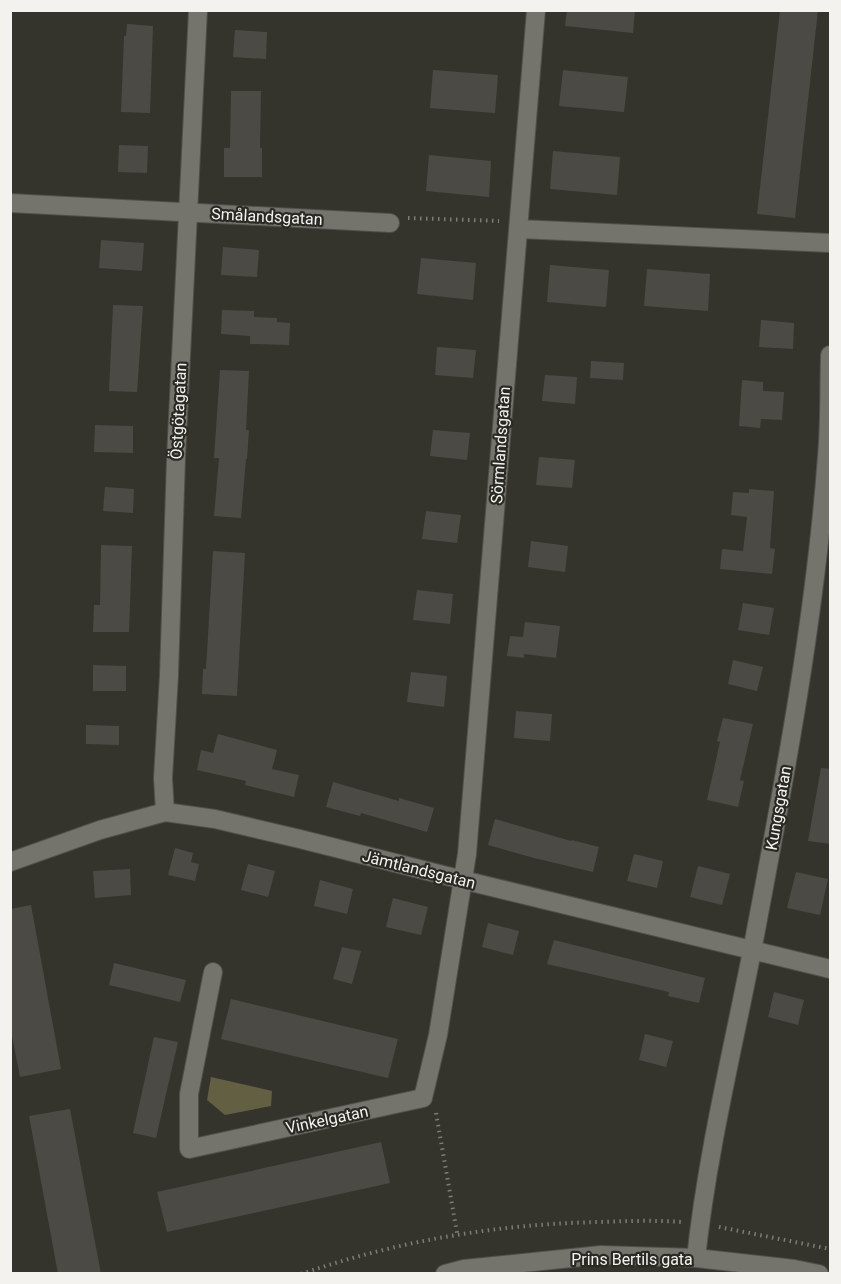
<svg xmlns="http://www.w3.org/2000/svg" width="841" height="1284" viewBox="0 0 841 1284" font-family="Roboto,sans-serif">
  <rect width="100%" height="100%" fill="#34342d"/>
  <!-- green -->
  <path fill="#625f43" d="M 211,1077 L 272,1091 L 271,1106 L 225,1115 L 207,1100 Z"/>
  <!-- building -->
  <path fill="#4b4a44" d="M 567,10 L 635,10 L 633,33 L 565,26 Z
    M 780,10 L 818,10 L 795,218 L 757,214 Z
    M 127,24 L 153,26 L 150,113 L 121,112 L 124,36 L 126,36 Z
    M 235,30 L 267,32 L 266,59 L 233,57 Z
    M 433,70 L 498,75 L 495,113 L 430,108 Z
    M 563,70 L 628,77 L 624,112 L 559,106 Z
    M 231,91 L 261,91 L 260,148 L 262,148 L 262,177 L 224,177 L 224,148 L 230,148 Z
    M 119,145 L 148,146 L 147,173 L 118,172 Z
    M 553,151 L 620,157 L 617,195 L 550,189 Z
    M 429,155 L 491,161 L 489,197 L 426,191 Z
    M 101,240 L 144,243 L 142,271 L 99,268 Z
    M 223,247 L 259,250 L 257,277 L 221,275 Z
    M 421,258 L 476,263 L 473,300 L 417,294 Z
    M 550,265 L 609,270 L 606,307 L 547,302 Z
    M 647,269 L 710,274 L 708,311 L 644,306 Z
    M 113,305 L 143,306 L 137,392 L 109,391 Z
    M 222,310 L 254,311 L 254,317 L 277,318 L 277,322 L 290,323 L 289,345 L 250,344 L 250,336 L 221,334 Z
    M 761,320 L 794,323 L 793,349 L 759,347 Z
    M 437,347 L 476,350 L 473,378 L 435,375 Z
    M 591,361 L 624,363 L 623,380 L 590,378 Z
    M 220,370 L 249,371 L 246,430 L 249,430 L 247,459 L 246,459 L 241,518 L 214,516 L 219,458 L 214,458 Z
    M 545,375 L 577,377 L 575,404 L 542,401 Z
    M 742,380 L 763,382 L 763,391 L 784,392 L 782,420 L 761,419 L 760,428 L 739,426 Z
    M 95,425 L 133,426 L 133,453 L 94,452 Z
    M 433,430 L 470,433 L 467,460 L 430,456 Z
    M 539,457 L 575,460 L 572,488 L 536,485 Z
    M 105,487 L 134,489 L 133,513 L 103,511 Z
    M 749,489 L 774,491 L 770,548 L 775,549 L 772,574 L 720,569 L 722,549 L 743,551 L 747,517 L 731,515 L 733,492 L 749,493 Z
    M 426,511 L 461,515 L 457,543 L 422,539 Z
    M 531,541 L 568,546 L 565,572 L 528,567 Z
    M 101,545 L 132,546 L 129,632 L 93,632 L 94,605 L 100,605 Z
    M 213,551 L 245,553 L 237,696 L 202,694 L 203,669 L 206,669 Z
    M 417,590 L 453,594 L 450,624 L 413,620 Z
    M 743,603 L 774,608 L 769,635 L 738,630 Z
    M 525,622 L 560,626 L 556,658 L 524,654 L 524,658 L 507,656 L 510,636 L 523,637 Z
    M 733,660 L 763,667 L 757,691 L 728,684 Z
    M 93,665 L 126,666 L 126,691 L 93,691 Z
    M 411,672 L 447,676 L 444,707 L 407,702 Z
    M 516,711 L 552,714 L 550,741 L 514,738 Z
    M 723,718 L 753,724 L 740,780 L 744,781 L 738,807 L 707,800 L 720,742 L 717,741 Z
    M 86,725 L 119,726 L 119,745 L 86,744 Z
    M 218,734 L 277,750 L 272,769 L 299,775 L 294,797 L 245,785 L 246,781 L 197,770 L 201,750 L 213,753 Z
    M 821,768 L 831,769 L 831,844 L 808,841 Z
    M 333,782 L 399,801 L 399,798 L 434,808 L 427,832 L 361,813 L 360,816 L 326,807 Z
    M 495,819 L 571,841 L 572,840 L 599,847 L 593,872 L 534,858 L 488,845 Z
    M 175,848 L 193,853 L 191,862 L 199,864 L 195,881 L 168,875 Z
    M 634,854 L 663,861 L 657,888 L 627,881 Z
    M 248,864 L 275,871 L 268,897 L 241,890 Z
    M 698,866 L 730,874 L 722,905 L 690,897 Z
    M 130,869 L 131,895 L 95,898 L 93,871 Z
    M 796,872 L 828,879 L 820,915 L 787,908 Z
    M 320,880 L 353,889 L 347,914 L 314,906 Z
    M 393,898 L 428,907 L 421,935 L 386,927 Z
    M 31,905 L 61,1069 L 20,1077 L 10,1026 L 10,909 Z
    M 488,923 L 519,931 L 513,955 L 482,947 Z
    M 554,940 L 705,978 L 699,1003 L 668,996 L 669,992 L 547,964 Z
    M 342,947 L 361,951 L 352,984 L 333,979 Z
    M 114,963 L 186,980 L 180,1002 L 109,985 Z
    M 774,992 L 804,1000 L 798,1025 L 768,1017 Z
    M 231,999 L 398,1039 L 388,1078 L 221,1039 Z
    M 645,1034 L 673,1041 L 666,1067 L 639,1060 Z
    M 154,1037 L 178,1042 L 156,1138 L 133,1133 Z
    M 70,1109 L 101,1274 L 58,1274 L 29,1116 Z
    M 381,1142 L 390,1183 L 167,1232 L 157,1192 Z"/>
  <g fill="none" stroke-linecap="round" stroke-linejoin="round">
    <!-- street casing -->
    <g stroke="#504f4a" stroke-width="20">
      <path id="street" d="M 10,203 L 390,223
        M 519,229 L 830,243
        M 165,812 L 163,778 L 169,675 L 176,458 L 198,10
        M 10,862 L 100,830 L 165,812 L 215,819 L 300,839 L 463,880 L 830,969
        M 213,972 L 189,1094 L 189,1149 L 423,1098 L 438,1035 L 467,854 L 536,10
        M 696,1258 C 707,1155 732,1053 752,951 C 783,787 815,622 827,456 C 830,422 829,388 830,355"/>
    </g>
    <!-- secondary casing -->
    <g stroke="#504f4a" stroke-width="20">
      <path id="secondary" d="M 445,1274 L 464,1269 L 601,1255 L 696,1258 L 794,1269 L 819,1274"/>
    </g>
    <!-- path -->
    <path stroke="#7d7d77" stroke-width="4" stroke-dasharray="1.5 4.5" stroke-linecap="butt" d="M 408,218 L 499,221
      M 436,1113 L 457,1233
      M 719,1227 L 830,1249
      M 301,1274 C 398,1241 497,1224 599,1222 C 627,1221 654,1220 682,1222"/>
    <!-- street -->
    <use href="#street" stroke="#74736c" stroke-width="18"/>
    <!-- secondary -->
    <use href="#secondary" stroke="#74736c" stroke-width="18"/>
  </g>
  <g text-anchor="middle" stroke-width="4.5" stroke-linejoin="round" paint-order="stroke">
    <!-- street labels -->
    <g font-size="16" fill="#f3f2ee" stroke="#2a2a24">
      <text transform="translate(267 216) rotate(3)" y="6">Smålandsgatan</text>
      <text transform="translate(178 411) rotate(-87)" y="6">Östgötagatan</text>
      <text transform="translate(500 445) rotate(-86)" y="6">Sörmlandsgatan</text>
      <text transform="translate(778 808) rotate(-80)" y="6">Kungsgatan</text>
      <text transform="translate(419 869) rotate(14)" y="6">Jämtlandsgatan</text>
      <text transform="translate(327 1119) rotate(-12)" y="6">Vinkelgatan</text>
      <text x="632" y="1265">Prins Bertils gata</text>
    </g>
  </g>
  <!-- border -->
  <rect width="841" height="1284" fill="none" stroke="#f3f2ee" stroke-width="24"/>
</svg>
